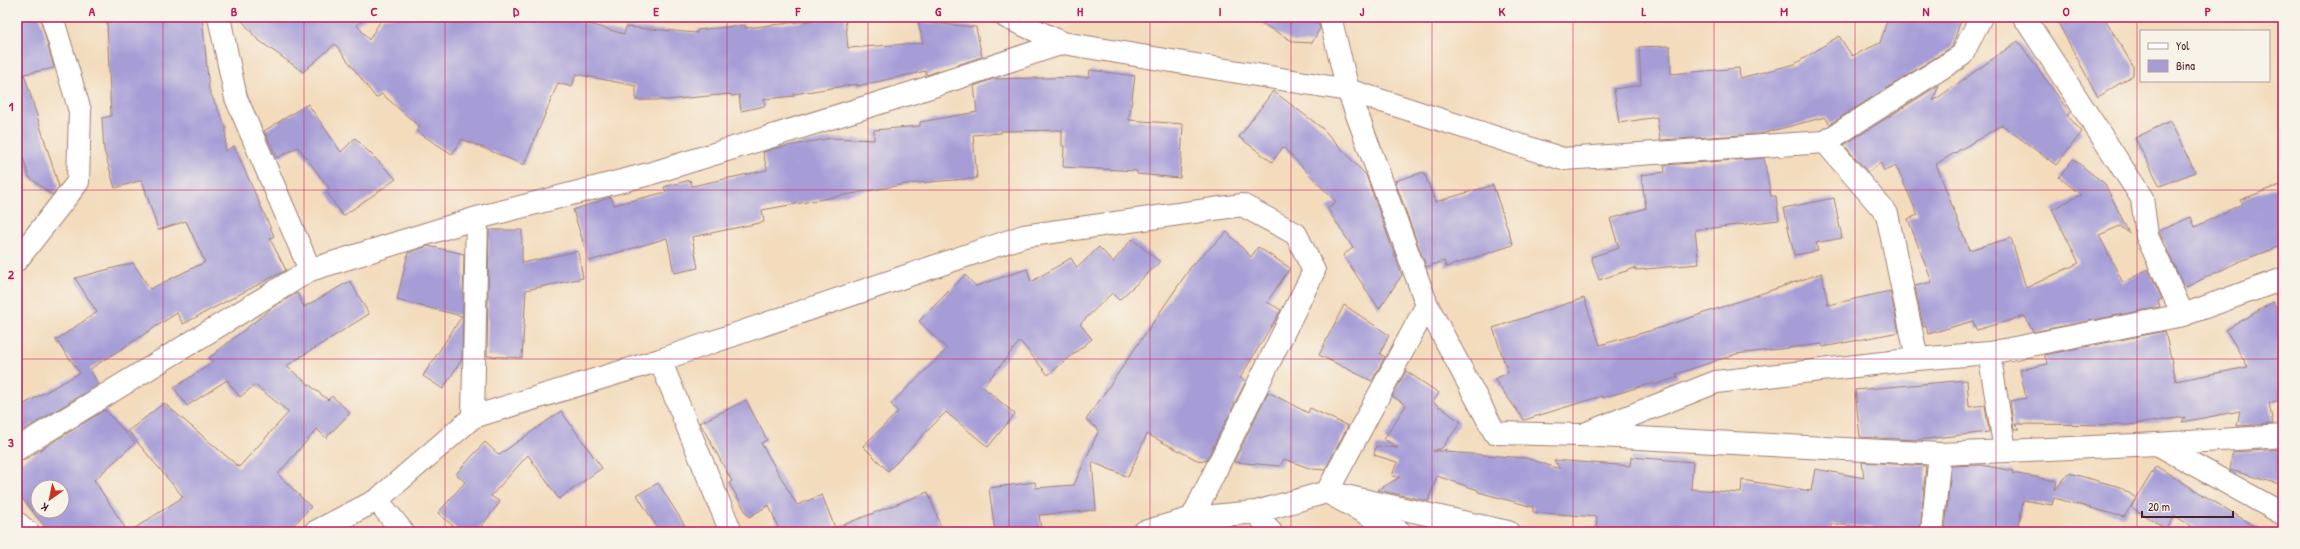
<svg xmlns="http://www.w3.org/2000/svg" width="2300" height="549" viewBox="0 0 2300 549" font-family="'Patrick Hand',sans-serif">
  <rect width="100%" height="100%" fill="#f7f3e8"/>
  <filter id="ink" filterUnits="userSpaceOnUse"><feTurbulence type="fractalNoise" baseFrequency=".025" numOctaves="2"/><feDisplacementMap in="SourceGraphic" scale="8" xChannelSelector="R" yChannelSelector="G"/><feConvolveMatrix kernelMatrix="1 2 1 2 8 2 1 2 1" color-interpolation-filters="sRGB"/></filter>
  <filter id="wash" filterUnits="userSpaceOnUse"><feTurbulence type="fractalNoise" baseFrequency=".012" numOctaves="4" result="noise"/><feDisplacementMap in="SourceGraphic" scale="16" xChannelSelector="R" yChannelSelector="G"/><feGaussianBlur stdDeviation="0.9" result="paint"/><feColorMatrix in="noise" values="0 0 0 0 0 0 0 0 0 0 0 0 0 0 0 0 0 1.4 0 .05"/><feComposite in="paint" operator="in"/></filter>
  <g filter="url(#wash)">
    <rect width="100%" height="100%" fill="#f3dbbc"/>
    <g id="blocks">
      <!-- building -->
      <path fill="#a69dd7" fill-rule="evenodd" d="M 17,17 L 40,17 L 54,68 L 24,74 L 59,187 L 52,195 L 29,177 L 17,138 Z
        M 162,17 L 202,17 L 209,90 L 226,127 L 225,151 L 234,146 L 274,236 L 270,239 L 286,270 L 183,324 L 177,313 L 90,369 L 98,385 L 17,434 L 17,408 L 80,373 L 56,340 L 97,312 L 75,278 L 133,263 L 150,289 L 205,262 L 186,221 L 158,230 L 142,180 L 115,188 L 104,150 L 102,118 L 111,116 L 107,22 Z
        M 239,17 L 367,17 L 357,25 L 369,40 L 383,17 L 566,17 L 624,34 L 626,27 L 697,33 L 697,30 L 745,25 L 745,28 L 845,17 L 848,48 L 923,43 L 918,22 L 976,27 L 982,57 L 926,75 L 926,71 L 857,86 L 857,84 L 794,94 L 794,96 L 764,99 L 765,106 L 741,111 L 739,95 L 731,96 L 731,94 L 666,100 L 636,100 L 636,86 L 576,74 L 572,87 L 558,83 L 524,165 L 462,139 L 452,154 L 416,131 L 420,127 L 382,94 L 376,98 L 335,44 L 303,72 L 257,39 Z
        M 1251,17 L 1305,17 L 1319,24 L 1320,28 L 1312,43 L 1294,42 Z
        M 1888,17 L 1962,17 L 1952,47 L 1830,124 L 1825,117 L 1760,134 L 1660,140 L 1657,117 L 1619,123 L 1614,89 L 1641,85 L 1639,47 L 1670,46 L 1671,74 L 1739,68 L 1740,78 L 1795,64 L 1839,36 L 1852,56 L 1880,43 Z
        M 2055,17 L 2104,17 L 2133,66 L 2133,75 L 2098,97 Z
        M 2018,41 L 2070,113 L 2067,115 L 2082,132 L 2056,165 L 2002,125 L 1936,164 L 1969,250 L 2011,238 L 2026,288 L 2079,263 L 2052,209 L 2081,195 L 2059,177 L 2073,159 L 2105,184 L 2129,233 L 2120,226 L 2099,235 L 2123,283 L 2148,269 L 2162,299 L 2158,301 L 2160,307 L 2033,332 L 2025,316 L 1976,330 L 1973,321 L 1928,334 L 1926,326 L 1923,327 L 1915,286 L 1932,282 L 1908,219 L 1918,215 L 1896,166 L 1884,171 L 1881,163 L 1868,172 L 1844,145 L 1939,85 L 1933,101 Z
        M 1090,70 L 1135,76 L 1129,120 L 1183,124 L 1180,178 L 1137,174 L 1137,171 L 1063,167 L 1064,146 L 1062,146 L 1062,130 L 1001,131 L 1001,133 L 973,135 L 977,178 L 906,184 L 762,210 L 764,222 L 692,237 L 698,268 L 674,273 L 667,238 L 589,261 L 573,210 L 611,197 L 614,205 L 666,192 L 664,187 L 690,180 L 692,186 L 767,170 L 763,152 L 777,148 L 831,138 L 874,140 L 874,130 L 920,126 L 920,122 L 977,112 L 974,86 L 993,79 L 1089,77 Z
        M 1273,91 L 1322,128 L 1366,175 L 1402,275 L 1379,309 L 1343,255 L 1353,248 L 1327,208 L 1336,202 L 1283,147 L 1272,162 L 1239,137 Z
        M 308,104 L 341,152 L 355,138 L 396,179 L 343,216 L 326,191 L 330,189 L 298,147 L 277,158 L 264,131 Z
        M 2170,121 L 2195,172 L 2160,186 L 2135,138 Z
        M 1764,158 L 1771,196 L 1776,196 L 1779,220 L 1695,230 L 1699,264 L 1635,270 L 1635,268 L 1599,280 L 1591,257 L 1619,248 L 1610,219 L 1646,208 L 1641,175 L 1665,172 L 1664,165 Z
        M 1424,172 L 1435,202 L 1493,185 L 1513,245 L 1446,267 L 1444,261 L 1426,267 L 1395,181 Z
        M 2283,184 L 2283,245 L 2238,262 L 2184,288 L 2159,231 L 2191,217 L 2195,227 L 2242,204 L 2240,200 Z
        M 1834,198 L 1842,238 L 1816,243 L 1818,251 L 1794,255 L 1784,208 Z
        M 489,230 L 522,230 L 522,263 L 578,251 L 583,278 L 526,290 L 522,358 L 487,356 Z
        M 1227,232 L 1251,257 L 1258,247 L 1290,268 L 1267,302 L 1281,310 L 1240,378 L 1246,381 L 1206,461 L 1197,460 L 1147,434 L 1128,477 L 1092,462 L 1096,510 L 1039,515 L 1041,528 L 995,532 L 989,488 L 1035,482 L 1036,488 L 1074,485 L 1099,430 L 1086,420 L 1193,264 Z
        M 1132,239 L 1160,262 L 1119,300 L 1112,293 L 1080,324 L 1092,339 L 1048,375 L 1020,341 L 983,387 L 1015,414 L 988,447 L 946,412 L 888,471 L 863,446 L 898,412 L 891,404 L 947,349 L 919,321 L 965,275 L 976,286 L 1027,269 L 1031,282 L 1071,258 L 1077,268 L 1099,247 L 1113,262 Z
        M 428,246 L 464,254 L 462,359 L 443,389 L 423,376 L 462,316 L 397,300 L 408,253 Z
        M 1822,273 L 1828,305 L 1890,291 L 1899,332 L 1823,347 L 1822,344 L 1736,354 L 1676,374 L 1678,377 L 1654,385 L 1653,383 L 1602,398 L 1602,396 L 1524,420 L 1494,379 L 1508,373 L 1493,328 L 1584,298 L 1600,345 L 1663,327 Z
        M 350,281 L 369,314 L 286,366 L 328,400 L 332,396 L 350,413 L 326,438 L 317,429 L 278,474 L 311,507 L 287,532 L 129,532 L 183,497 L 128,431 L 164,403 L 239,467 L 289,412 L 255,385 L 240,397 L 227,380 L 187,406 L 174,388 L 213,362 L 209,358 L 273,307 L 297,293 L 304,307 Z
        M 2273,302 L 2283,320 L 2283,399 L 2269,403 L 2273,424 L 2237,426 L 2240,411 L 2182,422 L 2185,417 L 2128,425 L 2015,424 L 2020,429 L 2014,429 L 2010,401 L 2026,398 L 2020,370 L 2048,364 L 2044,355 L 2165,331 L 2176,381 L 2248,367 L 2226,330 Z
        M 1344,305 L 1389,335 L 1380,354 L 1385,357 L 1372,381 L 1319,355 Z
        M 1406,371 L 1439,393 L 1433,402 L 1461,422 L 1442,448 L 1433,451 L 1442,451 L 1446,449 L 1445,452 L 1526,458 L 1560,469 L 1554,460 L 1630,466 L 1631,457 L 1693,462 L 1691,489 L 1741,493 L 1742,480 L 1811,491 L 1815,469 L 1864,478 L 1862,462 L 1926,466 L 1920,532 L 1831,524 L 1830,532 L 1596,532 L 1597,517 L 1533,512 L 1533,507 L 1478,492 L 1478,490 L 1437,476 L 1428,501 L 1378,490 L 1400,477 L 1392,476 L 1397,462 L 1374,455 L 1376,446 L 1398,448 L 1384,439 L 1406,405 L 1392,396 Z
        M 1967,380 L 1969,407 L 1985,405 L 1989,432 L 1916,440 L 1860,437 L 1855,390 Z
        M 1268,392 L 1308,413 L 1310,408 L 1348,426 L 1325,470 L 1312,469 L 1284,459 L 1280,466 L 1234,462 Z
        M 746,400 L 767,440 L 761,443 L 797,505 L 822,495 L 835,528 L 928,492 L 943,532 L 780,532 L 769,505 L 749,517 L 729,483 L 732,481 L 700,423 Z
        M 105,410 L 135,443 L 94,480 L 128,532 L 49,532 L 17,492 L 17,461 L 24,460 ZM 38,487 L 62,487 L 62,511 L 38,511 Z
        M 561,411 L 602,468 L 559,499 L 528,455 L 491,496 L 500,502 L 477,532 L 460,532 L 438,513 L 465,482 L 456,474 L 485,442 L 499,455 Z
        M 2283,449 L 2283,485 L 2230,470 L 2233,452 Z
        M 1981,465 L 2013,471 L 2012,473 L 2057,481 L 2055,490 L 2069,473 L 2120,487 L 2136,498 L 2124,517 L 2054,498 L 2052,505 L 2023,500 L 2018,532 L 1945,532 L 1951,466 Z
        M 2156,466 L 2264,532 L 2201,532 L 2175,516 L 2167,529 L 2131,507 Z
        M 658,483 L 689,532 L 660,532 L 637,495 Z"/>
    </g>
  </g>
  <g filter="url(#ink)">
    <use href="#blocks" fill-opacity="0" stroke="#9e7d74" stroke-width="1"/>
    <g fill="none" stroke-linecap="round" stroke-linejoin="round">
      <!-- minor casing -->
      <g stroke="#9e7d74" stroke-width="24">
        <path id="minor" d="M 219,17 L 236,98 L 310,270
          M 1006,17 L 1063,43 L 1348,90 L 1427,305 L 1495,433 L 1581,435 L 1940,454 L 2157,444 L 2283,436
          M 1330,17 L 1348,90 L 1563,159 L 1825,142 L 1962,55 L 1981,17
          M 2024,17 L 2142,198 L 2147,236 L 2183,315
          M 1825,142 L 1887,214 L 1917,359
          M 17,260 L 78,182 L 80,111 L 52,17
          M 1989,353 L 2005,450
          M 660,360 L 731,532
          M 473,417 L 477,218
          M 1587,433 L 1716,382 L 1917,359 L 1989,353 L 2183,315 L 2283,279
          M 2157,444 L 2283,514
          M 17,449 L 310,270 L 477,218 L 649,174 L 918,91 L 1063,43
          M 377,500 L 473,417 L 660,360 L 1024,236 L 1242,205 L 1296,234 L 1314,271 L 1192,518
          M 1256,512 L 1271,532
          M 17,523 L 28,532
          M 315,532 L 377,500 L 403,532
          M 1144,532 L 1192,518 L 1256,512 L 1327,492 L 1508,532
          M 1400,532 L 1327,492 L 1427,305
          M 1932,532 L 1940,454"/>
      </g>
      <!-- minor -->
      <use href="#minor" stroke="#fff" stroke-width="22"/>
    </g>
  </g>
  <!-- grid -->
  <path fill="none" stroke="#c2185b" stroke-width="1" stroke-opacity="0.55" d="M 163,17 L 163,532M 304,17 L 304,532M 445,17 L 445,532M 586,17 L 586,532M 727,17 L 727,532M 868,17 L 868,532M 1009,17 L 1009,532M 1150,17 L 1150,532M 1291,17 L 1291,532M 1432,17 L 1432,532M 1573,17 L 1573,532M 1714,17 L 1714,532M 1855,17 L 1855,532M 1996,17 L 1996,532M 2137,17 L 2137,532M 17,190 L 2283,190M 17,359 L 2283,359"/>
  <!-- margin -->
  <rect width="2300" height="549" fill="none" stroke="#f7f3e8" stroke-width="44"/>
  <!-- legend -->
  <rect x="2140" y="30" width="130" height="52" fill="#f7f3e8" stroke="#b29e9c"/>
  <rect x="2148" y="43" width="20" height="6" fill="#ffffff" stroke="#b29e9c"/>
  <text x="2176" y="50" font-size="12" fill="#4a1f2b">Yol</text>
  <rect x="2148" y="60" width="20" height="12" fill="#a69dd7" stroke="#b29e9c"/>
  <text x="2176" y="70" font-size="12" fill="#4a1f2b">Bina</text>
  <!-- north arrow -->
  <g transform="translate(50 499) rotate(213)"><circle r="19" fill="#f7f3e8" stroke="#b29e9c"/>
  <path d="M0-3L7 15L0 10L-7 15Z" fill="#c8321e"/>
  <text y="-6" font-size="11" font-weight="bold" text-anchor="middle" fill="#4a1f2b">K</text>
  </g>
  <!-- scale -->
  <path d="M2142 511v6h91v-6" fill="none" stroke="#4a1f2b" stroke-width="2"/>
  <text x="2148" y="511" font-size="12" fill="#4a1f2b" stroke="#f7f3e8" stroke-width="3" paint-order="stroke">20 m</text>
  <rect x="22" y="22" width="2256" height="505" fill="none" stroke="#c2185b" stroke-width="1.5"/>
  <g font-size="13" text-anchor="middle" font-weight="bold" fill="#c2185b">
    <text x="92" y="16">A</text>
    <text x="234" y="16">B</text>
    <text x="374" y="16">C</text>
    <text x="516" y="16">D</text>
    <text x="656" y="16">E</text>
    <text x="798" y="16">F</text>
    <text x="938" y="16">G</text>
    <text x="1080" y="16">H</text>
    <text x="1220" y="16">I</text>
    <text x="1362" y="16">J</text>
    <text x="1502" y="16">K</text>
    <text x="1644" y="16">L</text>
    <text x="1784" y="16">M</text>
    <text x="1926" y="16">N</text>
    <text x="2066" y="16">O</text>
    <text x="2208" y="16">P</text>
    <text x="11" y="111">1</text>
    <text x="11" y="279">2</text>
    <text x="11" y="447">3</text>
  </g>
</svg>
